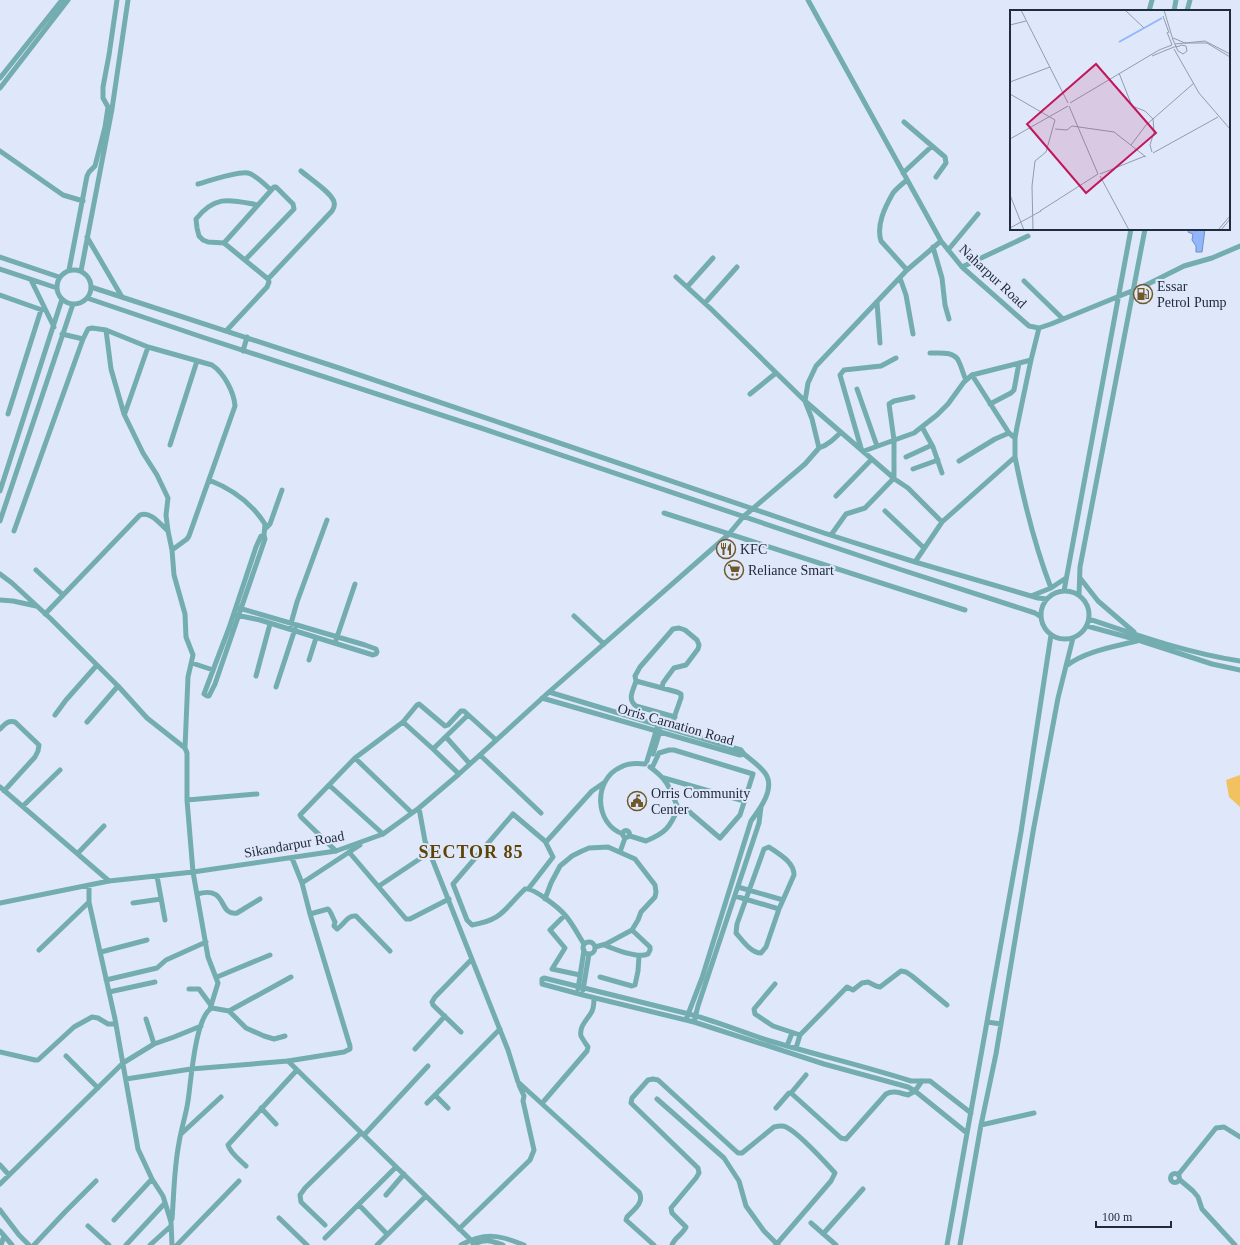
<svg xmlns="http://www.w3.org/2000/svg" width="1240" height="1245" viewBox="0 0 1240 1245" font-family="'Times New Roman',serif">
  <rect width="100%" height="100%" fill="#dfe8fa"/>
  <!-- green -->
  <path fill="#f2c261" d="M 1240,775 L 1240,807 L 1229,797 L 1226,780 Z"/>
  <!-- water -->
  <path fill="#91b6fb" stroke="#708cc2" d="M 1189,229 L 1197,231 L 1198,229 L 1205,229 L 1202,252 L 1196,252 L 1196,246 L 1192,240 L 1193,234 L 1188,232 Z"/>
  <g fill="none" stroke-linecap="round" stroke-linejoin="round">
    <!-- minor -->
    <path stroke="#73adb2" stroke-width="5" d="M 808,0 L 941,241 L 962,267 L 1029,326 L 1039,328 L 1051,324 L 1144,286 L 1184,266 L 1212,258 L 1240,246
      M 1149,11 L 1152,0
      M 1174,11 L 1176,0
      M 1187,11 L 1190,0
      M 0,78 L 62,0
      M 0,88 L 68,0
      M 904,122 L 945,157 L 946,163 L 936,177
      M 0,151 L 63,195 L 83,201
      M 903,173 L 932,146
      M 907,180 C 902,184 897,188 893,193 C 885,207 876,225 881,241 L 907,270
      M 198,184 C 209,181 237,171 248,173 C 256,175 264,184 271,190
      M 87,237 L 122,297
      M 224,243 L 274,187 L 276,187 L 293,204 L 294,209 L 245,260
      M 933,247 L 942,278 L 945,305 L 949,319
      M 948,250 L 978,214
      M 0,257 L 59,277
      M 962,267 L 1028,236
      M 0,269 L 57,288
      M57 287a17 17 0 1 1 34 0a17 17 0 1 1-34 0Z
      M 69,270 L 87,176 L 89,172 L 95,166 L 105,127 L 108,107 L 103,98 L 103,87 L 109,55 L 117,0
      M 81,271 L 112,109 L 128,0
      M 676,277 L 711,309 L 805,401 L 896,480 L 908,488 L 942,522
      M 900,278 L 906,295 L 913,334
      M 268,279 L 332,211 C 334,208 335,205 334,202 C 332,193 309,178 301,171
      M 31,280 L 54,327
      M 1024,281 L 1063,319
      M 91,287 L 339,368 L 824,533 L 915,562 L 1038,598 L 1047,599
      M 687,287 L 713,258
      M 0,295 L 42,310
      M 87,298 L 202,337 L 481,428 L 899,569 L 1035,613 L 1041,617
      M 877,302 L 880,343
      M 705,303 L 737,267
      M 106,330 L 111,369 L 124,414 L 143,453 L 157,475 L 168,498 L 166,515 L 168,531 L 172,550 L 174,575 L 185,614 L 186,637 L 193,655 L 188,677 L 185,748
      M 227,330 L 267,287 L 269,282 L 268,279 L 224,243 L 208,242 L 203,240 L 199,236 L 197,228 L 196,219 C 216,194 231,200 258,205
      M 62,334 L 83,339
      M 243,351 L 247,337
      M 930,353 C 940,353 955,351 959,362 C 962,368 963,374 966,380
      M 972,375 L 1009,433 L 1015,438
      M 857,389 L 877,446
      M 750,394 L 776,373
      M 990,404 L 1011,393 L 1014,390 L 1019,363
      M 125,413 L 148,347
      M 8,414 L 41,310
      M 922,427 L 933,447 L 942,473
      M 170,445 L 197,361
      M 819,448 C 828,445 834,439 841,432
      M 861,448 L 840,375 L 844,370 L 881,366 L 896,358
      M 864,451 L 914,433 L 937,415 L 948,404 L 964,382 L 972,375 L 1031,360
      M 906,457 L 932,445
      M 1015,457 C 1024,502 1034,544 1051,588
      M 959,461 L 995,439 L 1009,433
      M 913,469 L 938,460
      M 209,480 C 232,489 251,502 265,524 L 264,535
      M 0,491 L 62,299
      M 836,496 L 872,459
      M 885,511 L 924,548
      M 664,513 L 965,610
      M 0,521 L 73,304
      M 265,529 L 270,524 L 282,490
      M 14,531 L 83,339 L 88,329 L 92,328 L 106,330 L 148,347 L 212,365 C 224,373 234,392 235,406 L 189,536 L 187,539 L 172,550
      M 264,535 L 265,539 L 215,684 L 209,696 L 207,696 L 204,694 L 229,628 L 256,547 L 261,536 Z
      M 831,535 L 846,514 L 865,508 L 894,478 L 894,440 L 889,404 L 894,401 L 913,397
      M 915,562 L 942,522 L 1015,457 L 1015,438 L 1017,427 L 1031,360 L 1039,328
      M 36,570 L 63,595
      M 0,574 L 12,583 L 51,619 L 118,686 L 147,718 L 185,748 L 187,753 L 187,800 L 193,872 L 208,957 L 218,983 L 210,1009
      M 1080,578 L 1098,601 L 1134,632
      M1041 615a24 24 0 1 1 48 0a24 24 0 1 1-48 0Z
      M 1064,591 L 1131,229
      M 1079,595 L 1080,567 L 1145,229
      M 1031,596 L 1051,588 L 1066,578
      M 0,600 L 13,601 L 36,606
      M 45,614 L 140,515 C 151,511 160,524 168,531
      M 236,615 L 260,620 L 373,655 L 376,654 L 377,652 L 376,649 L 365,645 L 239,608
      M 574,616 L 604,644
      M 1089,619 C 1139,636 1188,653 1240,661
      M 1087,626 L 1138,640 L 1212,664 L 1240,670
      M 290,627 L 297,602 L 327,520
      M 336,640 L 355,584
      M 309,660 L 316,638
      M 192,663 L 213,670
      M 1066,666 C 1086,651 1113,647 1137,641
      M 256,676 L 270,624
      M 636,681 C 633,691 627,699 636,706 L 675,717
      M 276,687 L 295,629
      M 662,688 L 663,683 L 668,676 L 674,668 L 686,665 L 698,649 L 699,645 L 697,640 L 685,630 L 679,628 L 673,629 L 640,667 L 635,676 L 636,681 L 677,692 L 681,694 L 681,698 L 670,729
      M 542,698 L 740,755 L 744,754 L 741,750 L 549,692
      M 55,715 L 66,700 L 97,665
      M 87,722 L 118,686
      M 403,722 L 433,749 L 459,774
      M 0,729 C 5,724 8,720 15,722 L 39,745 L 38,751 L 35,757 L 4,791
      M 446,737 L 470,764
      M 433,749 L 468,715
      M 653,754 L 660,731
      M 480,755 L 541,813
      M 355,758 L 412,813
      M 647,761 L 657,728
      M 650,767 C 669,781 669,787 678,808
      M 664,778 L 744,801
      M 329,785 L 383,834
      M 0,787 L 109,881
      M 187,800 L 257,794
      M 23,806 L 60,770
      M 761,807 L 759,823 L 698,1006 L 694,1022 L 583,995 L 542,984 L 542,979 L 544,978 L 689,1014 C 716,1021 742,1032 770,1041 C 817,1055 864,1066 911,1081 L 930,1081 L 971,1113
      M 419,808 L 425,841 L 508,1050 L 518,1082 L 639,1192 C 645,1203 633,1210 627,1217 L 626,1220 L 654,1245
      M622.5 834a3.5 3.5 0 1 1 7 0a3.5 3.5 0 1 1-7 0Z
      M 623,834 C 594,824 593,779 621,767 C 628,763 637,763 645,764
      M 630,836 L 646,841 C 665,833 670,828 678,808 L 686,809 L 720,838 L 740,815 L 753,774 L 674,750 L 669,750 L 659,753 L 652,768
      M 769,847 C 779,854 794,862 794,875 L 779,909 L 766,947 L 761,953 C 751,953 742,940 736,933 L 737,924 L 764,849 Z
      M 336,851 L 301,817 L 300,815 L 355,758 L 403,722 L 417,705 L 419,704 L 445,726 L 448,725 L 461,711 L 464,711 L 496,740
      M 349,852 L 406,919 L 410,919 L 449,899
      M 620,852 L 625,838
      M 78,853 L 104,826
      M 157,876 L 165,920
      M 302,883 L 360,845
      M 89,886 L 89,902 L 115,1019 L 138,1149 L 152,1179 L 163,1196 L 171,1222 L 172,1245
      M 379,886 L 430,852
      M 738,887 L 783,900
      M 529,888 L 553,857 L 545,841
      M 197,894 C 229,885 217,916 237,913 L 260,899
      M 735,896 L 779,909
      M 545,899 L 551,883 L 560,866 L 572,856 L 582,851 L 589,848 L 608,847 L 635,859 L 655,885 L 656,892 L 655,897 L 641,912 L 638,920 L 632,930 L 606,944 L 595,947
      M 0,903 L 109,881 L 193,872 L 336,851 L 383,834 L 419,808 L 459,774 L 549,692 L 728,535 L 743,517 L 805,464 L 819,448 L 812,419 L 805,401 L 808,383 L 816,366 L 907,270 L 941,241
      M 133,903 L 161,899
      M 310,914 L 328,909 C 331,911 333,919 335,922 L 334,926 L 337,929 C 344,925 347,915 356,916 L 390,951
      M 565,915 L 550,930 L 565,948 L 552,969 L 580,975
      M583 948a6 6 0 1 1 12 0a6 6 0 1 1-12 0Z
      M 584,944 C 578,935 573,924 565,915 C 559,908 533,887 525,889 C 504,909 503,920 472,925 L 467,920 L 453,884 L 513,814 L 546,842 L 592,791 L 605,782
      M 604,945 C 614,949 638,959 648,954 L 650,950 L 650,947 L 632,930
      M 39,950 L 89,902
      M 101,952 L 147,940
      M 217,977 L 270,955
      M 600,977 L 632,986 L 635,985 L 638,971 L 639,956
      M 106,980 L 157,968 L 166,960 L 206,942
      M 775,984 L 754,1009 L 755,1014 L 773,1026 L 800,1035
      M 189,989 L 199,989 L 210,1004
      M 578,989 L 584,950
      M 583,990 L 589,954
      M 109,992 L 155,982
      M 229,1011 L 291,977
      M 687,1017 L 702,978 L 751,821 C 760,809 776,788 765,773 C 760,766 751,760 744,754
      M 146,1019 L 154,1044
      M 694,1022 L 824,1064 L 908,1087 L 915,1091 L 967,1133
      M 987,1022 L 1001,1024
      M 461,1032 L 433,1005 L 432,1002 L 435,997 L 471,960
      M 787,1046 L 792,1033
      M 796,1048 L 800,1035 L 847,987 L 853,990 L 862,983 L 868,982 L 876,986 L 880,987 L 901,971 L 906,972 L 912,976 L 947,1005
      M 415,1049 L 445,1016
      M 0,1052 L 35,1060 L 38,1060 L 74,1027 L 92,1017 L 98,1018 L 108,1024 L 116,1024
      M 66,1056 L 98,1088
      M 288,1061 L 476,1245
      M 126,1079 L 191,1069 L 288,1061 L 344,1052 L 350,1049 L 350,1046 L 310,914 L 302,883 L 292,858
      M 791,1093 L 806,1075
      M 435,1095 L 448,1108
      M 657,1099 L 724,1158 L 739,1181 L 746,1206 L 764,1231 L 778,1245
      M 544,1101 L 587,1051 L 588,1047 C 586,1044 583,1040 581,1036 C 579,1027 586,1021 591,1013 C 594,1009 594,1003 594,998
      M 427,1103 L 500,1029
      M 261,1108 L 276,1124
      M 776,1108 L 789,1093 L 791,1093 L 841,1138 L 846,1139 L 886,1094 C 893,1090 900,1093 908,1095 L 915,1091 L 922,1081
      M 981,1125 L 1034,1113
      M 181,1134 L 221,1097
      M 364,1135 L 428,1066
      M 0,1165 L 9,1175
      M 246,1166 C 240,1160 230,1153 228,1145 L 297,1070
      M1170.5 1178a4.5 4.5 0 1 1 9 0a4.5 4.5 0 1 1-9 0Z
      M 1178,1175 L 1216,1128 L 1224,1127 L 1240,1137
      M 1180,1180 L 1193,1191 L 1198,1197 L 1202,1209 L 1235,1245
      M 0,1184 L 123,1063 L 154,1044 L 174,1037 L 201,1026
      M 386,1195 L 404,1174
      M 359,1205 L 387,1234
      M 0,1210 L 19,1235 L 29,1245
      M 279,1218 L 307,1245
      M 172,1219 C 174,1194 174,1168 179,1143 C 181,1129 186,1115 188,1101 C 191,1082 195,1016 212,1008 L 229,1011 L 246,1028 L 264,1036 L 274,1039 L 285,1036
      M 114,1220 L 152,1179
      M 811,1223 L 836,1245
      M 325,1225 L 301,1202 L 300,1195 L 305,1188 L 361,1133
      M 88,1226 L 109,1245
      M 459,1229 L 530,1160 L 534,1150 L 523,1101 L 524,1096 L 519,1085
      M 0,1231 L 12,1245
      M 823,1234 L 863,1189
      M 325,1238 L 396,1167
      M 1,1245 L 4,1236
      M 34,1245 L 65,1212 L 96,1181
      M 126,1245 L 165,1203
      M 150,1245 L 171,1226
      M 177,1245 L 239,1181
      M 377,1245 L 426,1196
      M 461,1245 C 485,1232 500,1235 524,1245
      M 473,1245 C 484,1238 492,1241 503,1245
      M 672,1245 C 674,1238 683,1234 686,1227 L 672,1213 L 671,1208 L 696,1178 L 699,1173 L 698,1168 L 631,1103 L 632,1098 L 648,1080 L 653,1079 L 658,1080 L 738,1153 L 742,1153 L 774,1127 C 778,1126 782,1125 786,1127 C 799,1133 825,1162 835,1173 L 831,1181 L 776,1245
      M 947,1245 L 1021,832 L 1051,635
      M 960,1245 L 981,1125 L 996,1054 L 1033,832 L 1058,698 L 1073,638"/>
  </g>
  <!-- icons -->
  <defs>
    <g id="fuel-ring" transform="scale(1)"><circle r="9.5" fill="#dfe8fa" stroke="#705829" stroke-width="1.5"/><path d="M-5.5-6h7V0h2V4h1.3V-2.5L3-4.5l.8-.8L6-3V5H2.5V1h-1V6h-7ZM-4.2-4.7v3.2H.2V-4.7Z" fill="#705829"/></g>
    <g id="restaurant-ring" transform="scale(1)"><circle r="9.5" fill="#dfe8fa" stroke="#705829" stroke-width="1.5"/><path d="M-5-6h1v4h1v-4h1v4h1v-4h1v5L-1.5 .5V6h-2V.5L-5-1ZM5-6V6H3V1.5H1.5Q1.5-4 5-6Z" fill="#705829"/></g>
    <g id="supermarket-ring" transform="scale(1)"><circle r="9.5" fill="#dfe8fa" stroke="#705829" stroke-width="1.5"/><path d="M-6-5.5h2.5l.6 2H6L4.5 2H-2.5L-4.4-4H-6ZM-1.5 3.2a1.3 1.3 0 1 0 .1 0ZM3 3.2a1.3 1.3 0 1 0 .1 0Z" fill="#705829"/></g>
    <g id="civic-ring" transform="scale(1)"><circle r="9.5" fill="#dfe8fa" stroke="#705829" stroke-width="1.5"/><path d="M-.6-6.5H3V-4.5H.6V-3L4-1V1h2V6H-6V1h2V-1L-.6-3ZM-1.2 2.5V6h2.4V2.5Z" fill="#705829"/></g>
  </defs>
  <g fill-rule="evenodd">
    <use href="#fuel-ring" x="1143" y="294"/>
    <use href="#restaurant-ring" x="726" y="549"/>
    <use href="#supermarket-ring" x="734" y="570"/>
    <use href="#civic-ring" x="637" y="801"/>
  </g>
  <g text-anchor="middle" stroke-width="4" stroke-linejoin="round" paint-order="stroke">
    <!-- street labels -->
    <g font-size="14" fill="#222b3c" stroke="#dfe8fa">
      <text transform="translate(993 276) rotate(43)" y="5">Naharpur Road</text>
      <text transform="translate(676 724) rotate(16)" y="5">Orris Carnation Road</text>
      <text transform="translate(294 844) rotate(-10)" y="5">Sikandarpur Road</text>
    </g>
    <!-- poi labels -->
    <g font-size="14" fill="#222b3c" stroke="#dfe8fa" text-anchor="start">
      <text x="1157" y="291">Essar<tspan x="1157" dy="16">Petrol Pump</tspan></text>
      <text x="740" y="554">KFC</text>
      <text x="748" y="575">Reliance Smart</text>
      <text x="651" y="798">Orris Community<tspan x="651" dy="16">Center</tspan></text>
    </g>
    <!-- district labels -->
    <g font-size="18" font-weight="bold" letter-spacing="1" fill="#5d4305" stroke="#dfe8fa">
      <text x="471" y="858">SECTOR 85</text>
    </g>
  </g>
  <!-- overview -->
  <g transform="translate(1010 10)">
    <rect width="220" height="220" fill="#dfe8fa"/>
    <path fill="none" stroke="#91b6fb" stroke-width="2" d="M 109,32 L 152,8"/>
    <path fill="none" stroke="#939cae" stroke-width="1" d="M 11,0 L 58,93M 115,0 L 134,18M 153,6 L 159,23M 0,15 L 16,11M 157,22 L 162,35M 163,28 L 175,33 L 197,33 L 220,47M 165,34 L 195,31 L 220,44M 164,39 L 189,83 L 220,119M 142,46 L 154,41 L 164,37 L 170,36 L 171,35 L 176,36 L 177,41 L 173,44 L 168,41 L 164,32 L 163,30 L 154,0M 109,63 L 122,96 L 135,101 L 143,109 L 144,122 L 140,135 L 142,142M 0,72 L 40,57M 0,84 L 45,110 L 36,142 L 25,151 L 22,176 L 23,220M 60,93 L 149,40 L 162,35M 45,119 L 57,120 L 62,116 L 104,122 L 136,147M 0,129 L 58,96M 121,135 L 136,115 L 184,73M 143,143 L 208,107M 90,164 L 135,146M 90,166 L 119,220M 0,185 L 14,220M 30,201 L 88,164 L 59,96M 0,218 L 31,201M 208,220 L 220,206M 211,220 L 220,209"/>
    <path fill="#c2185b" fill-opacity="0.15" stroke="#c2185b" stroke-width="2" d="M 86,54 L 146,123 L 76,183 L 17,114 Z"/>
    <rect width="220" height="220" fill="none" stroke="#222b3c" stroke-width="2"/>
  </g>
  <!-- scale -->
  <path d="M1096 1221v6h75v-6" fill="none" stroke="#222b3c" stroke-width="2"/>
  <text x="1102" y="1221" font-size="12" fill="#222b3c" stroke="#dfe8fa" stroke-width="3" paint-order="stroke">100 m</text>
</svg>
